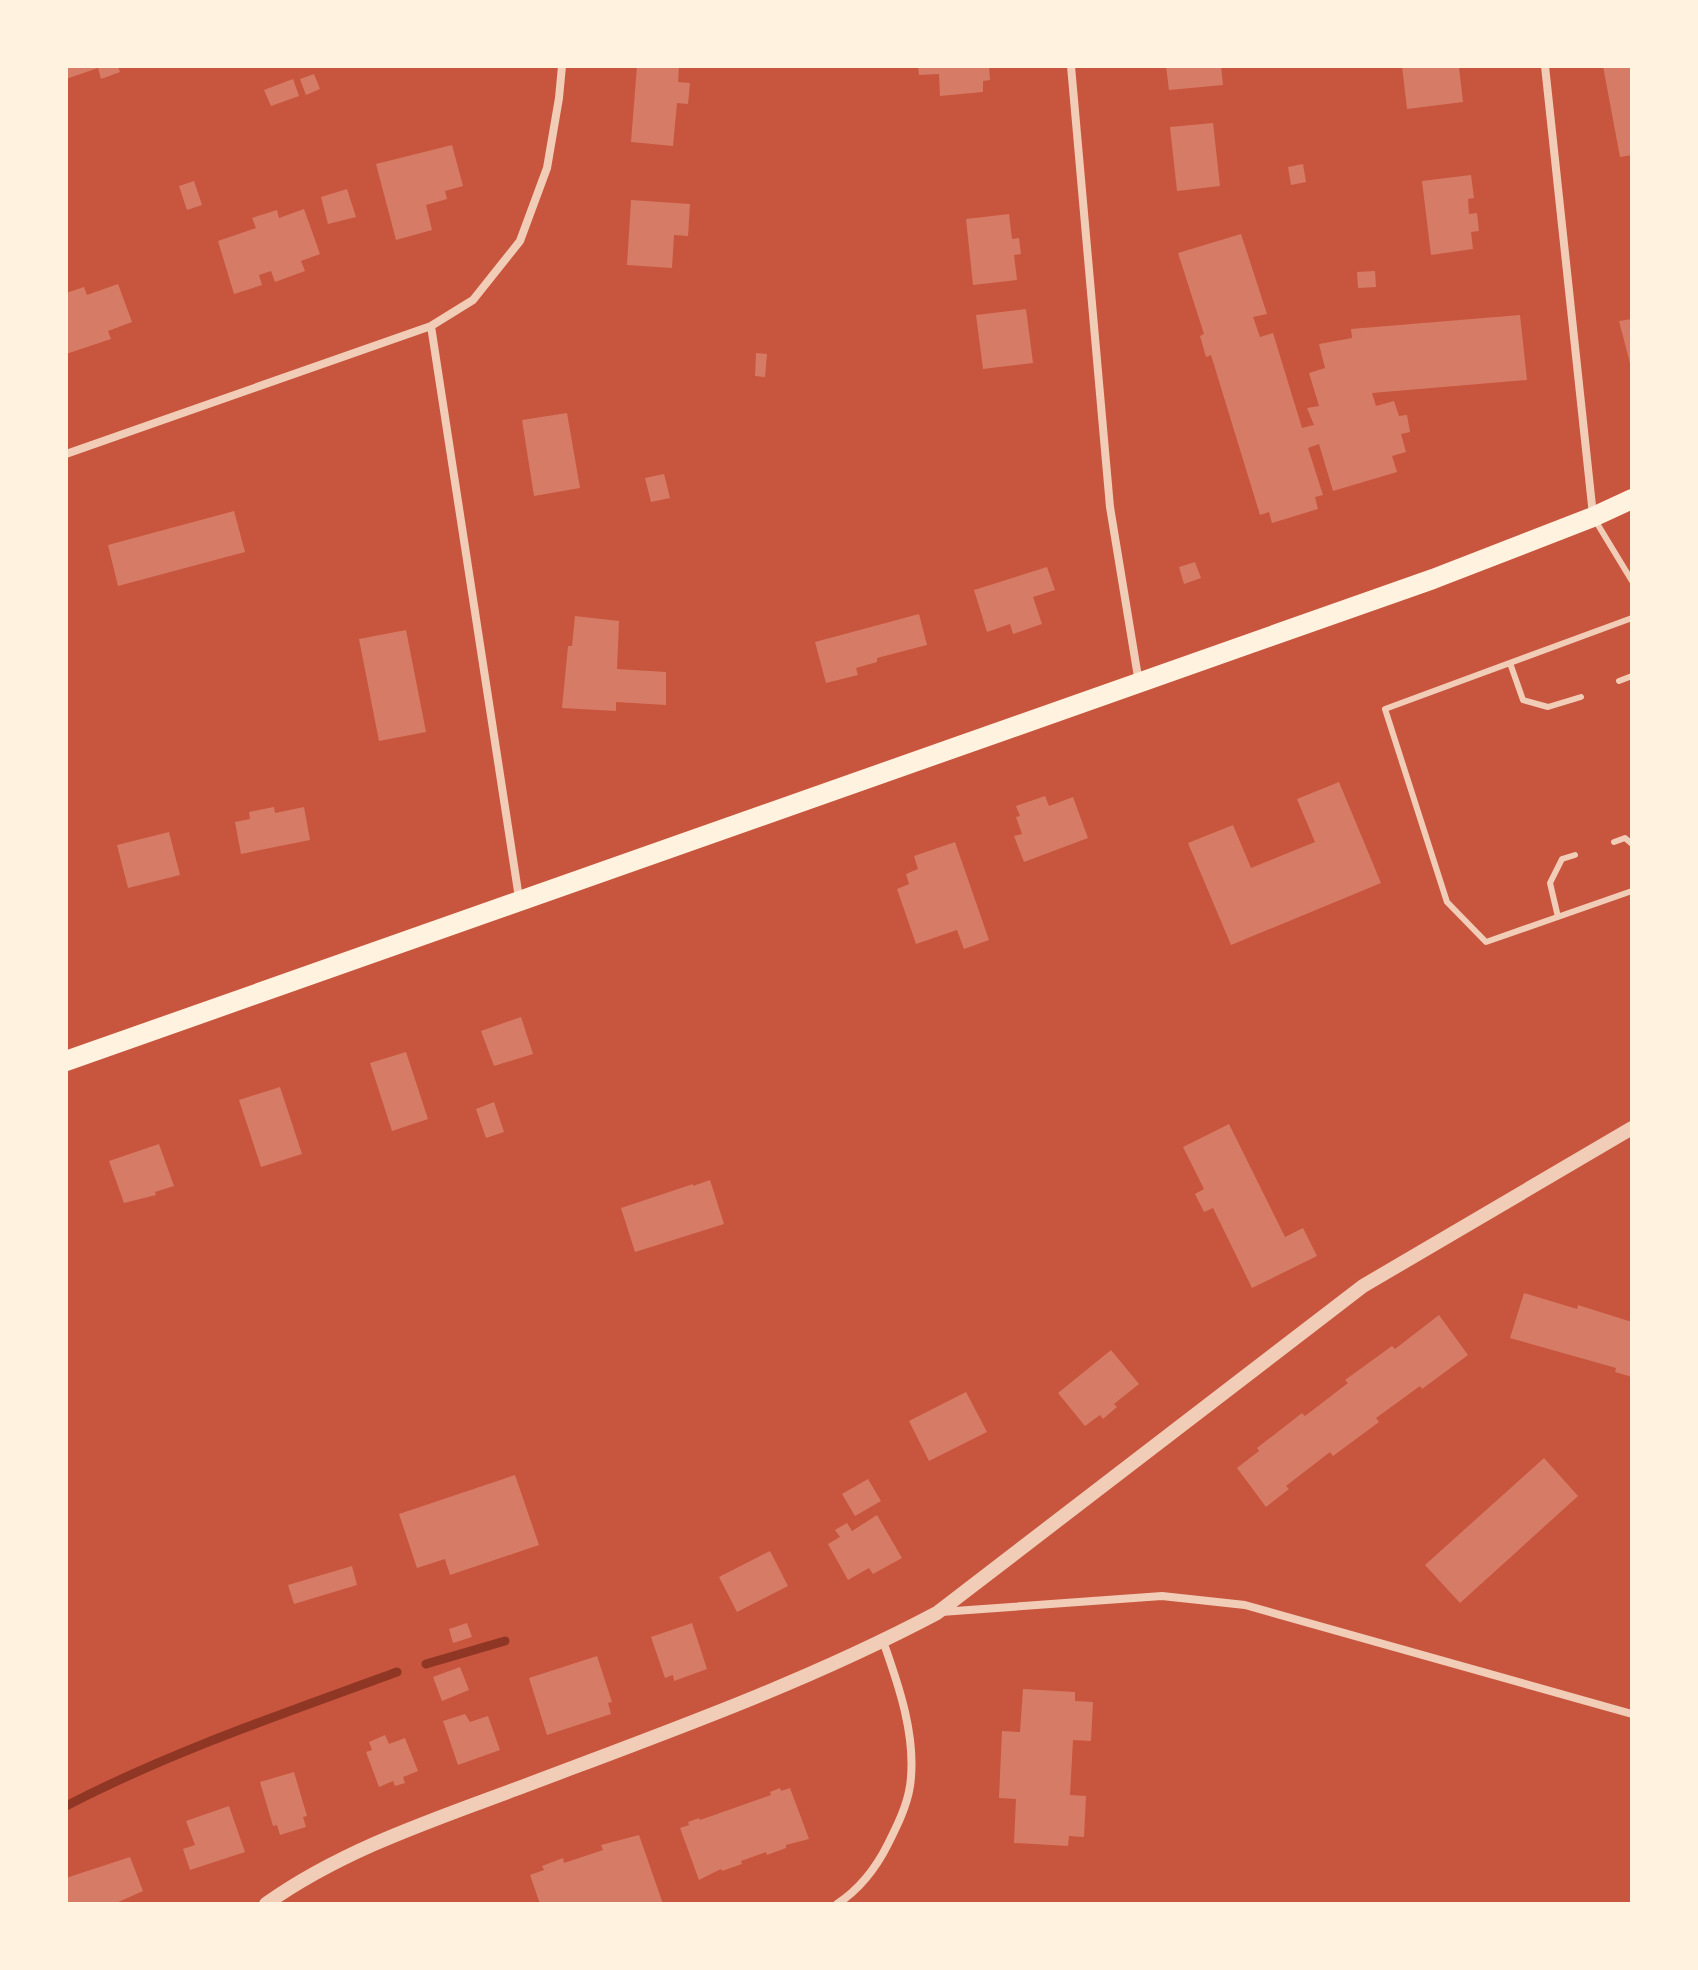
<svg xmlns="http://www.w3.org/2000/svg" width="1698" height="1970" viewBox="0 0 1698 1970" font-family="Lato,sans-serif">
  <rect width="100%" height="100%" fill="#c8553d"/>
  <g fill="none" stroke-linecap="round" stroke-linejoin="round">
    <!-- stream -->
    <path stroke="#8f3625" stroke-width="9" d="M 426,1664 L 505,1641
      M 66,1806 C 172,1751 285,1713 397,1672"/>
  </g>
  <!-- building -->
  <path fill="#d67c66" d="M 66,66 L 118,66 L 120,72 L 101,79 L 98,68 L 66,79 Z
    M 637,66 L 679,66 L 678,82 L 690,83 L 688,104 L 677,103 L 673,146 L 631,142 Z
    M 918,66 L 989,66 L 990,80 L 983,81 L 983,92 L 940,96 L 939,74 L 919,75 Z
    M 1166,66 L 1221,66 L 1223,85 L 1169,90 Z
    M 1402,66 L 1459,67 L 1463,102 L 1407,109 Z
    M 1603,66 L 1632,66 L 1632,155 L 1620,157 Z
    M 314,74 L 320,89 L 306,95 L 300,79 Z
    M 293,79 L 299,96 L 271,106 L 264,90 Z
    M 1213,123 L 1220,186 L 1177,191 L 1170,127 Z
    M 452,145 L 463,186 L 445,191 L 447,199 L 426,205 L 432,230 L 396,240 L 376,164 Z
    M 1303,164 L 1306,182 L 1291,185 L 1288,167 Z
    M 1471,175 L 1474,198 L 1468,199 L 1469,214 L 1477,213 L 1479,231 L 1471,232 L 1473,249 L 1431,255 L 1422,181 Z
    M 194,181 L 202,205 L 187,210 L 179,186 Z
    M 347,189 L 356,217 L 328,224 L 321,197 Z
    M 631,200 L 690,204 L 688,236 L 674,235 L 672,268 L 627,265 Z
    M 304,209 L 320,254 L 301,261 L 305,271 L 275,282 L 271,271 L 259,275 L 262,285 L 234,294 L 218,241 L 256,228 L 252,218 L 277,210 L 279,218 Z
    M 1009,214 L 1012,239 L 1019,238 L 1021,254 L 1014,255 L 1017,280 L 973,285 L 966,219 Z
    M 1241,234 L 1267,314 L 1253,317 L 1260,337 L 1273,333 L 1302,428 L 1314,425 L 1307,408 L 1319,406 L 1309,373 L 1325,368 L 1319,344 L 1352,338 L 1351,329 L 1520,315 L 1527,380 L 1372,393 L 1376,406 L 1394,401 L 1399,416 L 1407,415 L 1410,432 L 1401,434 L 1406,452 L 1392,456 L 1397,472 L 1333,491 L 1319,444 L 1308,448 L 1323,495 L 1315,497 L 1318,509 L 1272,523 L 1269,512 L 1260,515 L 1211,355 L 1206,357 L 1200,336 L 1204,334 L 1178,253 Z
    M 1375,271 L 1376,287 L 1358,288 L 1357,272 Z
    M 118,284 L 132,322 L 108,331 L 111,339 L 66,354 L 66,293 L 84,287 L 87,295 Z
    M 1026,309 L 1033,363 L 983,369 L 976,315 Z
    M 1632,319 L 1632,367 L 1631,367 L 1619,321 Z
    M 756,353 L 767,354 L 765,377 L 755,376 Z
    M 567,413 L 580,488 L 534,496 L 522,420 Z
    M 664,474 L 670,498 L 651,502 L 645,478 Z
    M 234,511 L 245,552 L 118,586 L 108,545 Z
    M 1195,562 L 1201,578 L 1184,584 L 1179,567 Z
    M 1047,567 L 1055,590 L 1033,597 L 1042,624 L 1013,634 L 1010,624 L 987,632 L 974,590 Z
    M 919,614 L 927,645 L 877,658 L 877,662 L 856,668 L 858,675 L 826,683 L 815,642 Z
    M 575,616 L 619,621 L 617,669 L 666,672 L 666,705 L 616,702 L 616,711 L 562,708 L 568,646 L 572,646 Z
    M 406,630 L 426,732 L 379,741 L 359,639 Z
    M 1339,782 L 1381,883 L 1231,945 L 1188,843 L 1233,825 L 1251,868 L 1315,842 L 1297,799 Z
    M 1045,796 L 1049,806 L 1073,797 L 1088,838 L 1024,862 L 1014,836 L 1022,834 L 1016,817 L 1020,816 L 1016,806 Z
    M 274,807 L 275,813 L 304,807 L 310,840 L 241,854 L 235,822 L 250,819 L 249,812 Z
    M 169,832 L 180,875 L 128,888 L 117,845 Z
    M 955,842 L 989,940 L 964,949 L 957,930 L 916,944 L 897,889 L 909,884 L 906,874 L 918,869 L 914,856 Z
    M 521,1017 L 533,1054 L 494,1066 L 481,1031 Z
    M 406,1052 L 428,1119 L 392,1131 L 370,1063 Z
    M 280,1087 L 302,1154 L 261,1167 L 239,1100 Z
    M 494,1102 L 504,1132 L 486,1138 L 476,1109 Z
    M 1229,1124 L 1285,1237 L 1303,1228 L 1317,1256 L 1252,1288 L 1213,1208 L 1204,1212 L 1195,1194 L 1204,1189 L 1183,1147 Z
    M 159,1144 L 174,1186 L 155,1192 L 156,1195 L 124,1203 L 109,1161 Z
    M 710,1180 L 724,1224 L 635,1252 L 621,1208 L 693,1184 L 693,1186 Z
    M 1524,1293 L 1577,1309 L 1578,1305 L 1632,1322 L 1632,1377 L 1615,1372 L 1616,1368 L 1510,1338 Z
    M 1439,1315 L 1468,1355 L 1422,1389 L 1420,1386 L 1376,1418 L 1379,1422 L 1333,1456 L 1330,1452 L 1286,1486 L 1289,1489 L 1266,1507 L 1237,1468 L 1259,1451 L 1257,1448 L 1302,1413 L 1305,1416 L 1348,1383 L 1345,1380 L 1392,1346 L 1395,1349 Z
    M 1111,1350 L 1139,1384 L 1114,1404 L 1117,1407 L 1103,1419 L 1100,1415 L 1085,1426 L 1058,1393 Z
    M 966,1392 L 987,1432 L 929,1461 L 909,1421 Z
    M 1544,1458 L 1578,1496 L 1460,1603 L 1425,1565 Z
    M 515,1475 L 539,1545 L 450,1575 L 445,1559 L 417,1568 L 399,1514 Z
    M 868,1479 L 881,1501 L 855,1516 L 842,1494 Z
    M 877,1515 L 902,1558 L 873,1574 L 869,1568 L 848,1580 L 828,1544 L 840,1537 L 835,1530 L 847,1523 L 852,1531 Z
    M 770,1551 L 788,1586 L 737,1612 L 719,1577 Z
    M 352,1566 L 357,1585 L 294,1604 L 288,1585 Z
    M 467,1623 L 472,1637 L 453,1643 L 449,1629 Z
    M 692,1623 L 707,1669 L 674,1681 L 673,1675 L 665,1678 L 651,1637 Z
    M 597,1656 L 612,1702 L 608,1703 L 611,1714 L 547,1735 L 529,1678 Z
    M 460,1667 L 469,1690 L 442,1701 L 433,1677 Z
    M 1023,1689 L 1075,1692 L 1075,1701 L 1093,1702 L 1091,1741 L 1073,1740 L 1070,1795 L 1086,1796 L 1084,1837 L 1069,1836 L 1068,1846 L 1014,1843 L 1016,1799 L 999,1798 L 1002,1731 L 1020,1732 Z
    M 465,1714 L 470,1722 L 488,1716 L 500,1750 L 458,1765 L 443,1721 Z
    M 385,1735 L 389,1744 L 405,1738 L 418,1771 L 403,1777 L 405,1783 L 395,1786 L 393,1781 L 379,1787 L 366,1752 L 372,1750 L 369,1742 Z
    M 294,1772 L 307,1816 L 303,1817 L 306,1827 L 280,1835 L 277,1825 L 273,1826 L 260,1782 Z
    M 780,1788 L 781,1791 L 790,1788 L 809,1839 L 786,1845 L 786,1848 L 767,1855 L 766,1852 L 741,1861 L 742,1864 L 722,1871 L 721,1869 L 699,1880 L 680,1828 L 689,1825 L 688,1822 L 699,1818 L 700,1820 L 771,1795 L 770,1792 Z
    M 229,1806 L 245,1852 L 190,1870 L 183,1849 L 195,1845 L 186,1821 Z
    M 639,1835 L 663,1904 L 540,1904 L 530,1875 L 544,1870 L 542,1866 L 563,1858 L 564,1863 L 603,1850 L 601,1845 Z
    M 130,1857 L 143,1891 L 114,1904 L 66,1904 L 66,1878 Z"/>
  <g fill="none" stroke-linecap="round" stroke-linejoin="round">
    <!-- service -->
    <path stroke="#f1ccb7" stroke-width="6" d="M 1595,520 L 1632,581
      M 1632,618 L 1385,709 L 1447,902 L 1486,942 L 1632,891
      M 1510,663 L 1523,700 L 1548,707 L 1581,697
      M 1619,681 L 1632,676
      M 1614,842 L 1625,838 L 1632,844
      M 1558,917 L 1550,883 L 1562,859 L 1575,855"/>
    <!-- minor -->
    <path stroke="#f1ccb7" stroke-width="8" d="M 1071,66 L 1110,507 L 1139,683
      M 1545,66 L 1593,515
      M 431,326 L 519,898
      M 66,454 L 431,326 L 473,300 L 520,241 L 547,168 L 559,98 L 562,66
      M 941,1612 L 1162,1596 L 1245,1605 L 1632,1714
      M 837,1904 C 860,1889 876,1868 888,1844 C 897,1826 907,1806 910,1786 C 917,1738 899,1686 883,1641"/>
    <!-- tertiary -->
    <path stroke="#f1ccb7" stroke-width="14" d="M 266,1904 C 343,1849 436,1819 524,1786 C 664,1733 805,1683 937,1613 L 1363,1286 L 1632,1128"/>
    <!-- primary -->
    <path stroke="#fff3e0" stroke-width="20" d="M 66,1061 L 1433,579 L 1593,517 L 1632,499"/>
  </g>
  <!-- border -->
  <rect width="1698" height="1970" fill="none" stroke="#fff3e0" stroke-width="136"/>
</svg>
